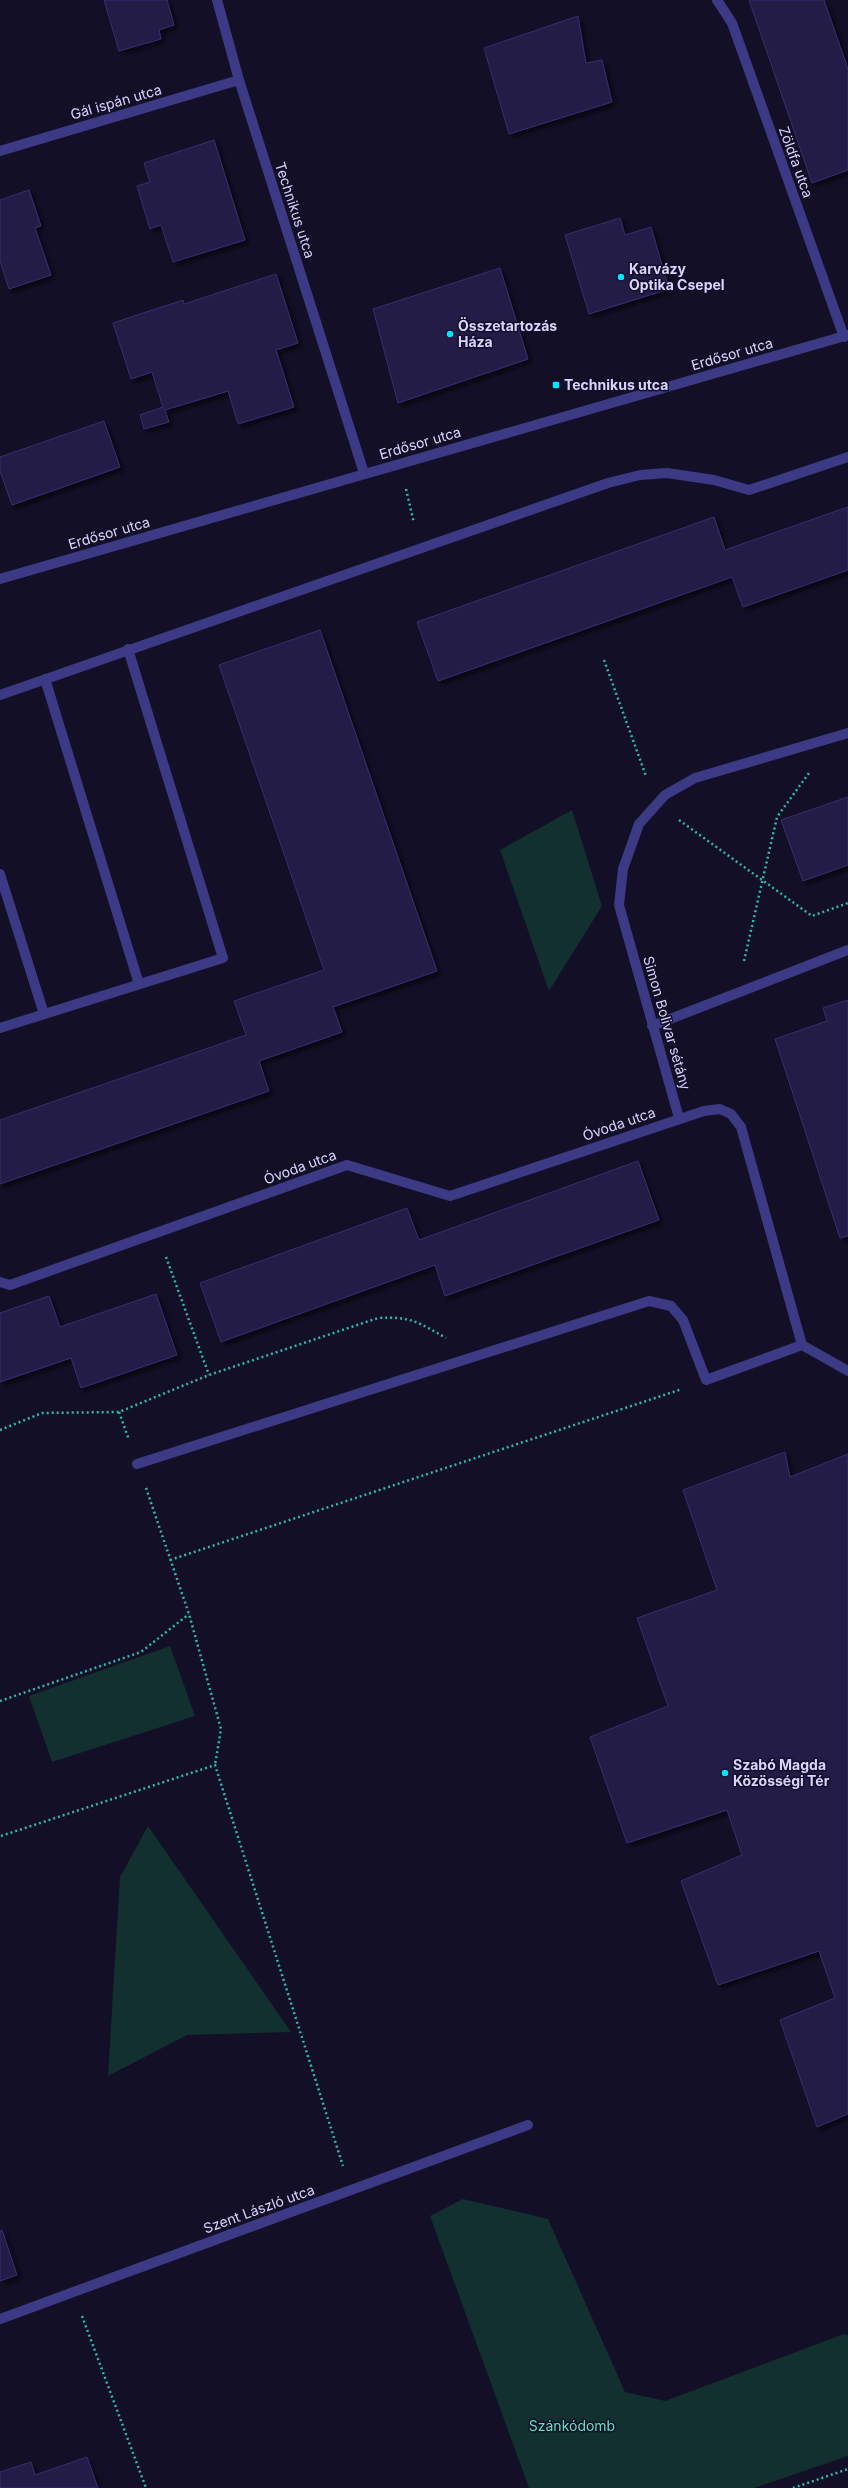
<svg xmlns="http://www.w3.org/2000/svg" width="848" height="2488" viewBox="0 0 848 2488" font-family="Inter,sans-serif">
  <defs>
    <filter id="shadow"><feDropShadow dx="3.5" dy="3.5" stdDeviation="2" flood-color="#0009"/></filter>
  </defs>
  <rect width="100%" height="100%" fill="#130f26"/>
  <!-- green -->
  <path fill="#12302f" d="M 572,810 L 602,906 L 549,991 L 500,850 Z
    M 170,1646 L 195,1716 L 52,1762 L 29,1696 Z
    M 148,1826 L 291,2032 L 187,2035 L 108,2076 L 120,1877 Z
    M 463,2199 L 548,2219 L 625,2392 L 665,2401 L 844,2334 L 848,2335 L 848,2456 L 754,2488 L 529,2488 L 430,2216 Z"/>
  <!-- building -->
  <path fill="#241b47" stroke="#3b2d73" filter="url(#shadow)" d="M 104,0 L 167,0 L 174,25 L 159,30 L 161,39 L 119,51 Z
    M 749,0 L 824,0 L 848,69 L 848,170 L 812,183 Z
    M 578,16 L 586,63 L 602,60 L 612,102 L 509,134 L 484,48 Z
    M 214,140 L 245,240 L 173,262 L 161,225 L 150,229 L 137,186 L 150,182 L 144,163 Z
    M 29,190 L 41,226 L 35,228 L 51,275 L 9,289 L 0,261 L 0,200 Z
    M 620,218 L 625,235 L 651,227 L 669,289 L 589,314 L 565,235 Z
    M 500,268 L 528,359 L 398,403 L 373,309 Z
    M 276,274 L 298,343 L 276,350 L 294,407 L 238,424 L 228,391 L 165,410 L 169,422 L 144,429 L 140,415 L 163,407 L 152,372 L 131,379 L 113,323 L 183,300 L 184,304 Z
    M 104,421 L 120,467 L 12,505 L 0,471 L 0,457 Z
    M 848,507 L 848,570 L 743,607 L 732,577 L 438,681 L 417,622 L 714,517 L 725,550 Z
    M 320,630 L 437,971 L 333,1007 L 342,1032 L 259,1061 L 269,1091 L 0,1184 L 0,1120 L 246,1035 L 234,1001 L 324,970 L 219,665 Z
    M 848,797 L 848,865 L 803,881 L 781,820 Z
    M 848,1000 L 848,1236 L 840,1238 L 775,1039 L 827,1021 L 823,1008 Z
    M 638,1161 L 659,1220 L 445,1296 L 435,1265 L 221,1342 L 200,1283 L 407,1208 L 419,1240 Z
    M 156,1294 L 177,1355 L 81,1388 L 71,1358 L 0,1382 L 0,1313 L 49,1296 L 60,1327 Z
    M 785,1452 L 790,1477 L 848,1454 L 848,2114 L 817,2127 L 780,2020 L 835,1998 L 819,1951 L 718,1985 L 681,1881 L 742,1855 L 727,1810 L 627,1843 L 590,1737 L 668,1706 L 637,1618 L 717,1590 L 683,1490 Z
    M 2,2230 L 17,2275 L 0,2281 L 0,2231 Z
    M 87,2457 L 98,2488 L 0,2488 L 0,2472 L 31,2462 L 35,2475 Z"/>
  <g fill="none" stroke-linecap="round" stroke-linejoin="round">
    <!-- path -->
    <path stroke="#2fb8b0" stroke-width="2.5" stroke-dasharray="2 3" stroke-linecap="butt" d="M 406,489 L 414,523
      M 604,660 L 646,776
      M 679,820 L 812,916 L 848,903
      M 744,961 L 777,817 L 809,773
      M 166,1257 L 209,1375
      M 119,1412 L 129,1440
      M 0,1430 L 42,1413 L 119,1412 L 209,1375 L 378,1318 C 410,1316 418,1322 446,1338
      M 146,1488 L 189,1614 L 221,1729 L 215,1765
      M 170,1560 L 682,1389
      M 0,1701 L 141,1652 L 189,1614
      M 1,1836 L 215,1765 L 343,2166
      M 82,2316 L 146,2488
      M 793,2488 L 848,2469"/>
    <!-- minor -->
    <path stroke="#3d3a85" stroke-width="10" d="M 217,0 L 239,80 L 364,473
      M 717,0 L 732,23 L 844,337
      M 0,151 L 239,80
      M 0,579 L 848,335
      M 45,679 L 139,984
      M 0,695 L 608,483 L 640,475 L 667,473 L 714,480 L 749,490 L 848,457
      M 0,874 L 44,1014
      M 652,1026 L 848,950
      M 0,1028 L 223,958 L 128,649
      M 679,1118 L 619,905 L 623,869 L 639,824 L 665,795 L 695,778 L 848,733
      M 0,1282 L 10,1285 L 347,1165 L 450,1196 L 704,1111 L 720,1109 L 731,1114 L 741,1127 L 802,1345 L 848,1371
      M 137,1464 L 649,1301 L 671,1306 L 683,1320 L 706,1380 L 802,1345
      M 0,2319 L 528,2125"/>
  </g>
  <!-- markers -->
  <g fill="#00e5ff" stroke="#130f26" stroke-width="1.5">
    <circle cx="621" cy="277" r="4"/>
    <circle cx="450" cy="334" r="4"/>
    <rect x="552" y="381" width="8" height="8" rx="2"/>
    <circle cx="725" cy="1773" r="4"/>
  </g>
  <g text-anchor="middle" stroke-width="3" stroke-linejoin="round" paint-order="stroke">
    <!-- street labels -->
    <g font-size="14" fill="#d9d4ff" stroke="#130f26">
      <text transform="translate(116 102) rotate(-16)" y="5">Gál ispán utca</text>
      <text transform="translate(796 162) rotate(70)" y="5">Zöldfa utca</text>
      <text transform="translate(295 210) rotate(72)" y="5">Technikus utca</text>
      <text transform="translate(732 354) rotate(-16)" y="5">Erdősor utca</text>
      <text transform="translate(420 443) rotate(-16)" y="5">Erdősor utca</text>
      <text transform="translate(109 533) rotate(-16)" y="5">Erdősor utca</text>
      <text transform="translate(667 1023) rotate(74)" y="5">Simon Bolivar sétány</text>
      <text transform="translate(619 1124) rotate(-19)" y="5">Óvoda utca</text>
      <text transform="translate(300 1167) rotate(-20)" y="5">Óvoda utca</text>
      <text transform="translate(259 2209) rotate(-20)" y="5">Szent László utca</text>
    </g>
    <!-- poi labels -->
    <g font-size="14" font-weight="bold" fill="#d9d4ff" stroke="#130f26" text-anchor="start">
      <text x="629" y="274">Karvázy<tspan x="629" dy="16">Optika Csepel</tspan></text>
      <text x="458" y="331">Összetartozás<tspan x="458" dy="16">Háza</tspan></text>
      <text x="564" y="390">Technikus utca</text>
      <text x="733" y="1770">Szabó Magda<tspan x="733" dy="16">Közösségi Tér</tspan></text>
    </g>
    <!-- park labels -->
    <g font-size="14" fill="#5fe0c0" stroke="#130f26">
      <text x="572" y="2431">Szánkódomb</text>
    </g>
  </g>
</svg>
